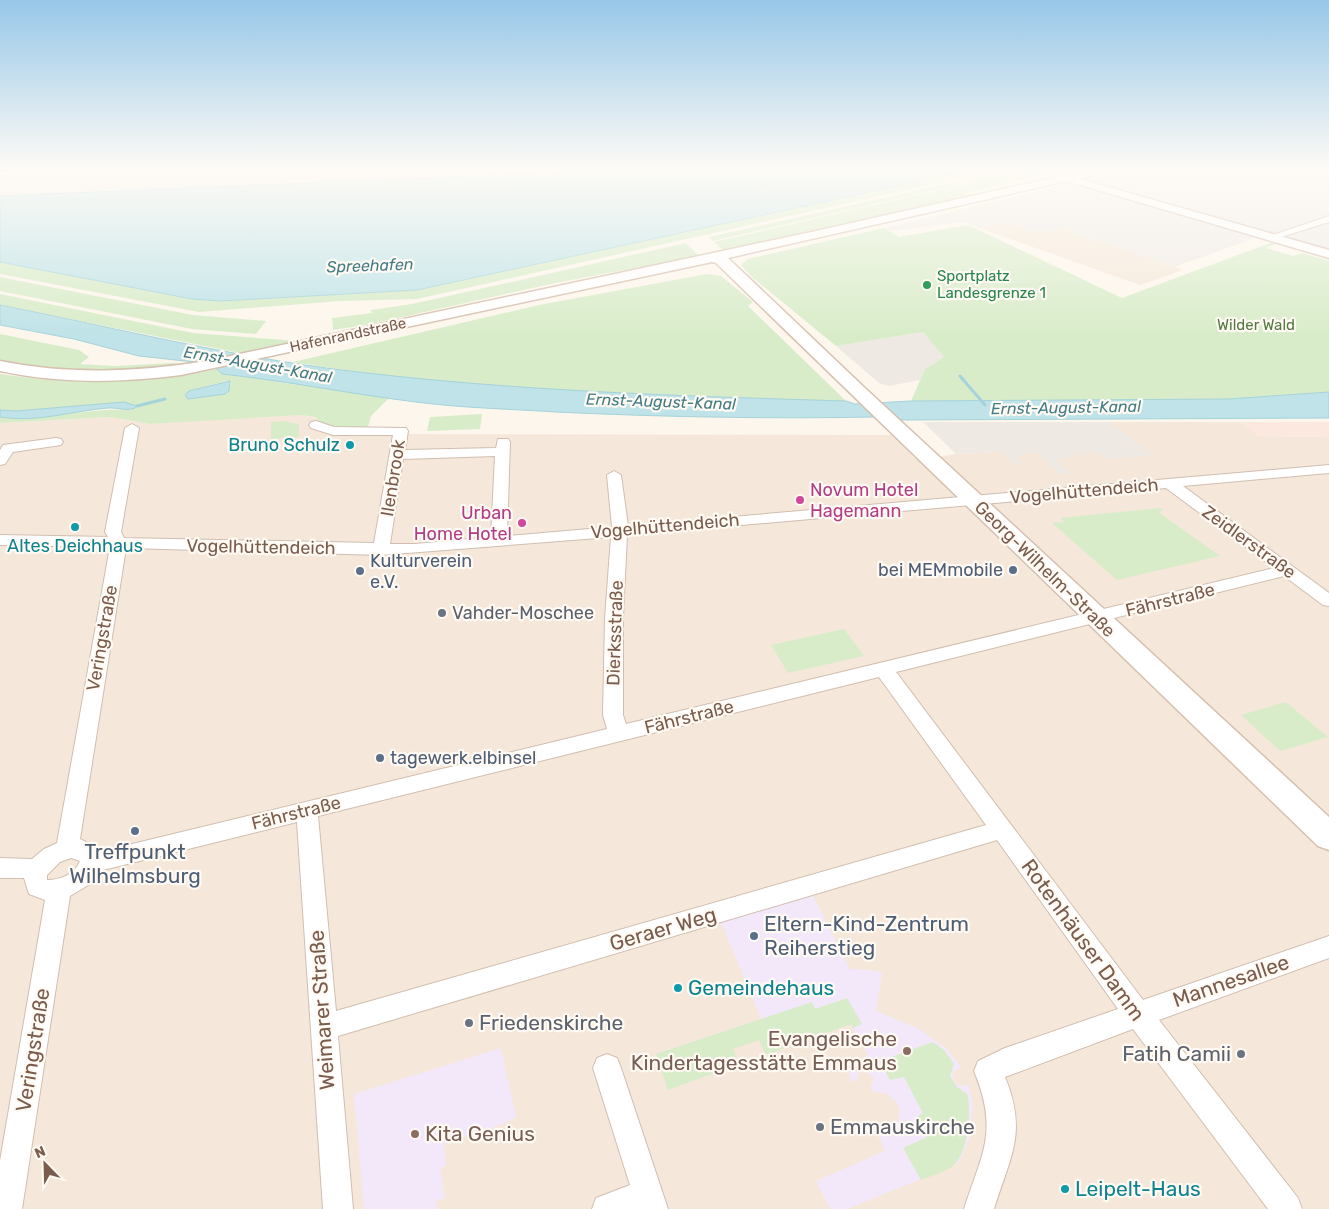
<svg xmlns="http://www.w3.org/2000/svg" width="1329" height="1209" viewBox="0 0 1329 1209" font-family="Rubik,sans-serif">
  <rect width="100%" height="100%" fill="#fdf6ec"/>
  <!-- residential -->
  <path fill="#f5e8da" d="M 1005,222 L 1039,233 L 1058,228 L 1183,270 L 1140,285 L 979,228 Z
    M 278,415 L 301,415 L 315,417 L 335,434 L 891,435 L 917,460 L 956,454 L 1000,452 L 1015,456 L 1036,452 L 1055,459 L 1097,452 L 1152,455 L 1110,422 L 1241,422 L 1259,436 L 1329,437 L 1329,1209 L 0,1209 L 0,423 L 111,417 L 150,424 Z"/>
  <!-- commercial -->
  <path fill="#fde8e0" d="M 1241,422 L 1329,422 L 1329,437 L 1259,436 Z"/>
  <!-- industrial -->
  <path fill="#efe9e4" d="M 0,168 L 585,168 L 585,169 L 571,172 L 0,196 Z
    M 1134,168 L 1329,168 L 1329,249 L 1158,199 L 1141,204 L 1255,238 L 1174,267 L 1058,228 L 1039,233 L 1005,222 L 979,228 L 965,222 L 890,231 L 884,228 Z
    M 923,332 L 944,357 L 925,369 L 920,380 L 889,386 L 879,383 L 836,346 Z
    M 923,422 L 1110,422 L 1153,455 L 1105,459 L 1097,452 L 1056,459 L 1071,473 L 1060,474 L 1036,452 L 1016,456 L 1022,462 L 1014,464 L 1000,452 L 956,454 Z"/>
  <!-- education -->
  <path fill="#f3e8fa" d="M 809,888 L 850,969 L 873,970 L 882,973 L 876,1011 L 917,1028 L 946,1048 L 961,1067 L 953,1072 L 953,1081 L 961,1086 L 969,1085 L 973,1105 L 969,1139 L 958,1164 L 847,1209 L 830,1209 L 816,1181 L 885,1151 L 879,1137 L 882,1130 L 898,1120 L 900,1110 L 897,1103 L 886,1093 L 873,1092 L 870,1087 L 874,1079 L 866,1071 L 861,1071 L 858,1074 L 857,1080 L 852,1082 L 846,1066 L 868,1055 L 850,1023 L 773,1048 L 718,915 Z
    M 501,1048 L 516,1117 L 503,1124 L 443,1144 L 446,1166 L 440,1168 L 445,1198 L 436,1201 L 437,1209 L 364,1209 L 354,1094 Z"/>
  <!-- green -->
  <path fill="#d8ecc9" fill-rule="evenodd" d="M 980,168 L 1005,168 L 417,299 L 340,301 L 199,312 L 0,274 L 0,262 L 192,299 L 221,301 L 417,290 Z
    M 1017,168 L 1030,168 L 713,241 L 709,237 Z
    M 1034,168 L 1073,168 L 962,194 L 972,196 L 743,248 L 736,246 L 723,250 L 714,242 Z
    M 968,225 L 1122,298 L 1270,243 L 1275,244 L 1266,248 L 1293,256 L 1302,253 L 1329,261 L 1329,392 L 1229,399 L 911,401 L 925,369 L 944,357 L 923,332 L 836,346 L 753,278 L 741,265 L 748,259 L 884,228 L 899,237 Z
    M 686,243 L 699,256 L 555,283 L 371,324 L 333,330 L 332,318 L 372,313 L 371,310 L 412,304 Z
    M 707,274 L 721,276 L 753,302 L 748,306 L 846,401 C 661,396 476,392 293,362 L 539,305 Z
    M 0,277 L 193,315 L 266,321 L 256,334 L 192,329 L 0,291 Z
    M 0,294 L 193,333 L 297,341 L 301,343 L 245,354 L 0,305 Z
    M 0,334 L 79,350 L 89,357 L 80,364 L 114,366 L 172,363 L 185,365 L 157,369 L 72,373 L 0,361 Z
    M 217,369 L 238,376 L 259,377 L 283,383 L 390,397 L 371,416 L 366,434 L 335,434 L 315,417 L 301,415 L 150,424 L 111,417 L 0,423 L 0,417 C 44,423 87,406 132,410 L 124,402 L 16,411 L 0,410 L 0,374 C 73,385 145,384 217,369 ZM 226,381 L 231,383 L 228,393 L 225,394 L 188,399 L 185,395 L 189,391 Z
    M 482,414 L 480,429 L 427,431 L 430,417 Z
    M 284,421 L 299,424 L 299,437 L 271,439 L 271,422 Z
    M 1160,508 L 1163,510 L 1158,512 L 1220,556 L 1117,580 L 1052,523 L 1064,522 L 1060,518 Z
    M 844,629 L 864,656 L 788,673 L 771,645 Z
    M 1286,702 L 1328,737 L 1280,751 L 1241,715 Z
    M 847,998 L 862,1024 L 853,1028 L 851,1024 L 766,1055 L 759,1040 L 733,1049 L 739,1064 L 668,1090 L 656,1054 L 812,1002 L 815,1009 Z
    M 933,1042 L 944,1050 L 954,1064 L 950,1076 L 957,1087 L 967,1094 C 972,1110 968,1154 953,1166 C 945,1172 931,1176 921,1180 L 903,1148 L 927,1137 L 917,1117 L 923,1113 L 904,1077 L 890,1080 L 880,1061 Z"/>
  <!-- water -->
  <path fill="#bfe3e8" stroke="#a5d3da" d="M 585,168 L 980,168 L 417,290 L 221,301 L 192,299 L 0,262 L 0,196 L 571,172 Z
    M 0,305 C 116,328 232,357 350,371 C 514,391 680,396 846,401 L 855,404 L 911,401 L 1229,399 L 1329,392 L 1329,418 L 899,420 L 876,417 C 769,419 662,417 556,412 C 509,409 462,408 416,402 C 351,394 287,381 222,374 L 217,369 L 194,362 L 139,356 L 74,339 L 0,325 Z
    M 230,381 L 229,391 L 225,394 L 188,399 L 185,395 L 189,391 Z
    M 124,402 L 137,406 C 132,413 117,407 108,408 C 72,411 36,423 0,417 L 0,410 L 16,411 Z"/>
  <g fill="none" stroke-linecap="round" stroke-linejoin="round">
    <!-- stream -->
    <path stroke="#a5d3da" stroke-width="3" d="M 960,376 L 985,405
      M 137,406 L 165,399"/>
    <!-- street casing -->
    <g stroke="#d1beb0" stroke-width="2">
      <path id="street" d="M 68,168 L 138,168 L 134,170 L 0,175 L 0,171 Z
        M 1329,216 L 1329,222 L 1272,240 L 1267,237 Z
        M 316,421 L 334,427 L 406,428 L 408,431 L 405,450 L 496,448 L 498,439 L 508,439 L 510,442 L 507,536 L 612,527 L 607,475 L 614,471 L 621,475 L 628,526 L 1329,465 L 1329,473 L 1183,486 L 1329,593 L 1329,606 L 1323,605 L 1284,576 L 896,672 L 1143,1000 L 1329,936 L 1329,958 L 1159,1020 L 1298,1198 L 1302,1209 L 1268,1209 L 1133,1029 L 1005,1077 C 1028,1133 1010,1157 994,1209 L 964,1209 C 982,1153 999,1132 974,1071 L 978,1061 L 1005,1048 L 1118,1009 L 997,840 L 338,1036 L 353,1209 L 323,1209 L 297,822 L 99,871 L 90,884 L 70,896 L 22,1209 L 0,1209 L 0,1161 L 45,900 L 29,894 L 24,878 L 0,878 L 0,858 L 32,859 L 44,849 L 57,843 L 110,547 L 0,545 L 0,535 L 108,537 L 105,532 L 125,428 L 132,424 L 139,428 L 121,532 L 124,538 L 374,543 L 393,435 L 333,435 L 311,428 L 309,425 L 311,422 ZM 495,456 L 491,537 L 415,544 L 390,544 L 403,459 ZM 1166,488 L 1274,568 L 626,724 L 623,715 L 623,618 L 627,535 ZM 611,537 L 605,618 L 603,715 L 607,729 L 99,852 L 96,847 L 80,839 L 126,548 L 381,555 ZM 879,677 L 986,825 L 336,1011 L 318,816 ZM 71,858 L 80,861 C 75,874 61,880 47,880 L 47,875 L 60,862 Z
        M 56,438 L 61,439 L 63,442 L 61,445 L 13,452 L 5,464 L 0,465 L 0,450 L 3,445 Z
        M 607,1054 L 617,1058 L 621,1068 L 668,1209 L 592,1209 L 596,1198 L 630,1185 L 593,1068 L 597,1058 Z"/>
    </g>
    <!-- secondary casing -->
    <g stroke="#d6c0b0" stroke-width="3">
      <path id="secondary" d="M 1096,168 L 1117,168 L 1115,170 L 1080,179 L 1329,250 L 1329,258 L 1067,181 L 728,258 L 867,390 L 1329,817 L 1329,850 L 1318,846 L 716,263 L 712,262 L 181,375 C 120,383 61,384 0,371 L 0,361 C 70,375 137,372 207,361 L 816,231 Z"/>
    </g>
    <!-- street -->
    <use href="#street" fill="#fff" fill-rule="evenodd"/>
    <!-- secondary -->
    <use href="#secondary" fill="#fff" fill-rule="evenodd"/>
    <!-- rail -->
    <path stroke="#b9a8c9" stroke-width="2" stroke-dasharray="4 2.5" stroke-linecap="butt" d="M 481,168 L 505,168
      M 160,170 L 199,168
      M 0,171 L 68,168"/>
  </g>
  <!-- sky -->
  <linearGradient id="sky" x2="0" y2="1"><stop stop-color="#97c7e8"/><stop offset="0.5" stop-color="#fefbf6"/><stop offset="1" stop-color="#fefbf6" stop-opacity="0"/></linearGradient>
  <rect width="1329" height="337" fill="url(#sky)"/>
  <!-- markers -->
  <circle fill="#2e9e5b" stroke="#fffaf3" stroke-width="2" cx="927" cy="285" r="5"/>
  <g fill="#0f9aa8" stroke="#fffaf3" stroke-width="2">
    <circle cx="350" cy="445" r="5"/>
    <circle cx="75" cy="527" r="5"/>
    <circle cx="678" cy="988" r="5"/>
    <circle cx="1065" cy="1189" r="5"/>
  </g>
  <g fill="#d1479c" stroke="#fffaf3" stroke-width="2">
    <circle cx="800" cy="500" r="5"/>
    <circle cx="522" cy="523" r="5"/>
  </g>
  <g fill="#5c6f8a" stroke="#fffaf3" stroke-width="2">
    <circle cx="1013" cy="570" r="5"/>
    <circle cx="360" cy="571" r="5"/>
    <circle cx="380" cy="758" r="5"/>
    <circle cx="135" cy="831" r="5"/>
    <circle cx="754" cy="936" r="5"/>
  </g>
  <g fill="#6b7280" stroke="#fffaf3" stroke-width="2">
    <circle cx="442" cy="613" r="5"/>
    <circle cx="469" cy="1023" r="5"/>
    <circle cx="1241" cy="1054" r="5"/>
    <circle cx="820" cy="1127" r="5"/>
  </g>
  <g fill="#8d6e63" stroke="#fffaf3" stroke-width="2">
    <circle cx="907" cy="1051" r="5"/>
    <circle cx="415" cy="1134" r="5"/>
  </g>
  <g text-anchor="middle" stroke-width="4.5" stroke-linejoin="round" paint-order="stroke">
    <!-- far-leisure labels -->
    <g font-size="15" fill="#27864d" stroke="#fffaf3" text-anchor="start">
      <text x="937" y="281">Sportplatz<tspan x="937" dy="17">Landesgrenze 1</tspan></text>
    </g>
    <!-- far-park labels -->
    <g font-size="15" fill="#537a41" stroke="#fffaf3">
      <text x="1256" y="330">Wilder Wald</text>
    </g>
    <!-- far-street labels -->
    <g font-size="15" fill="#7a5c4d" stroke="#fffaf3">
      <text transform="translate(348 335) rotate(-12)" y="5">Hafenrandstraße</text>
    </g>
    <!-- far-water labels -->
    <g font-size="16" font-style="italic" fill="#437c86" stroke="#fffaf3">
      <text transform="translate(370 265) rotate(-2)" y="6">Spreehafen</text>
      <text transform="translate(258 364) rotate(10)" y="6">Ernst-August-Kanal</text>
      <text transform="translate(661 401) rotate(2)" y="6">Ernst-August-Kanal</text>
      <text transform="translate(1066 407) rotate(-1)" y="6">Ernst-August-Kanal</text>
    </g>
    <!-- culture labels -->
    <g font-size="18" fill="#0d838f" stroke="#fffaf3" text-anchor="end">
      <text x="340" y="451">Bruno Schulz</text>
      <text x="75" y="552" text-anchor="middle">Altes Deichhaus</text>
    </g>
    <!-- street labels -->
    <g font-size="18" fill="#7a5c4d" stroke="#fffaf3">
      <text transform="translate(393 478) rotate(-81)" y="6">Ilenbrook</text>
      <text transform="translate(1084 491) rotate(-5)" y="6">Vogelhüttendeich</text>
      <text transform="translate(665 526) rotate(-5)" y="6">Vogelhüttendeich</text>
      <text transform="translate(1249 542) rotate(36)" y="6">Zeidlerstraße</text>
      <text transform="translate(261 547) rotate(1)" y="6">Vogelhüttendeich</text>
      <text transform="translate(1045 569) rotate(44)" y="6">Georg-Wilhelm-Straße</text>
      <text transform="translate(1170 600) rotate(-14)" y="6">Fährstraße</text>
      <text transform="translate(615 633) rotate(-88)" y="6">Dierksstraße</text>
      <text transform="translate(102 638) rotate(-80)" y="6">Veringstraße</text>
      <text transform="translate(689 717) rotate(-14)" y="6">Fährstraße</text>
      <text transform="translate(296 813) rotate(-14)" y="6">Fährstraße</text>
    </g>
    <!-- hotel labels -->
    <g font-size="18" fill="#b23c85" stroke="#fffaf3" text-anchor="start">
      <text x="810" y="496">Novum Hotel<tspan x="810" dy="21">Hagemann</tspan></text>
      <text x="512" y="519" text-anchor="end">Urban<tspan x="512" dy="21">Home Hotel</tspan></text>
    </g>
    <!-- service labels -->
    <g font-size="18" fill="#4e5e75" stroke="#fffaf3" text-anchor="start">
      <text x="370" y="567">Kulturverein<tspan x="370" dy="21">e.V.</tspan></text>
      <text x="1003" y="576" text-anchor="end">bei MEMmobile</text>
      <text x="390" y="764">tagewerk.elbinsel</text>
    </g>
    <!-- worship labels -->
    <g font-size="18" fill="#5b616d" stroke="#fffaf3" text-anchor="start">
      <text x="452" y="619">Vahder-Moschee</text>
    </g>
    <!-- near-service labels -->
    <g font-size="21" fill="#4e5e75" stroke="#fffaf3">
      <text x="135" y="859">Treffpunkt<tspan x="135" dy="24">Wilhelmsburg</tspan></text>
      <text x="764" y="931" text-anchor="start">Eltern-Kind-Zentrum<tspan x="764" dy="24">Reiherstieg</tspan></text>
    </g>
    <!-- near-street labels -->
    <g font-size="21" fill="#7a5c4d" stroke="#fffaf3">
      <text transform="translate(663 929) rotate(-16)" y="7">Geraer Weg</text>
      <text transform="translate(1083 940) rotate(54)" y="7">Rotenhäuser Damm</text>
      <text transform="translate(1231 981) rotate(-19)" y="7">Mannesallee</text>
      <text transform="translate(322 1010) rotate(-94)" y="7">Weimarer Straße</text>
      <text transform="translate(33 1050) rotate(-81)" y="7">Veringstraße</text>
    </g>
    <!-- near-culture labels -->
    <g font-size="21" fill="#0d838f" stroke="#fffaf3" text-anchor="start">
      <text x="688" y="995">Gemeindehaus</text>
      <text x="1075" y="1196">Leipelt-Haus</text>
    </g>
    <!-- near-worship labels -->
    <g font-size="21" fill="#5b616d" stroke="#fffaf3" text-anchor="start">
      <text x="479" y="1030">Friedenskirche</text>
      <text x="1231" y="1061" text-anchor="end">Fatih Camii</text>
      <text x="830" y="1134">Emmauskirche</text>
    </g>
    <!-- near-education labels -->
    <g font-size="21" fill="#785e54" stroke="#fffaf3" text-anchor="end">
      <text x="897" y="1046">Evangelische<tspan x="897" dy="24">Kindertagesstätte Emmaus</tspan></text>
      <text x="425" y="1141" text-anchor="start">Kita Genius</text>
    </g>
  </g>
  <!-- north arrow -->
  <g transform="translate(45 1164) rotate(337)" stroke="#fffaf3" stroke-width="4" paint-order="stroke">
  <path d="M0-4L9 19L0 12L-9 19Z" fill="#7a5c4d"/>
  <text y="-8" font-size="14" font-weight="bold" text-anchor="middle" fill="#7a5c4d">N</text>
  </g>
</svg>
